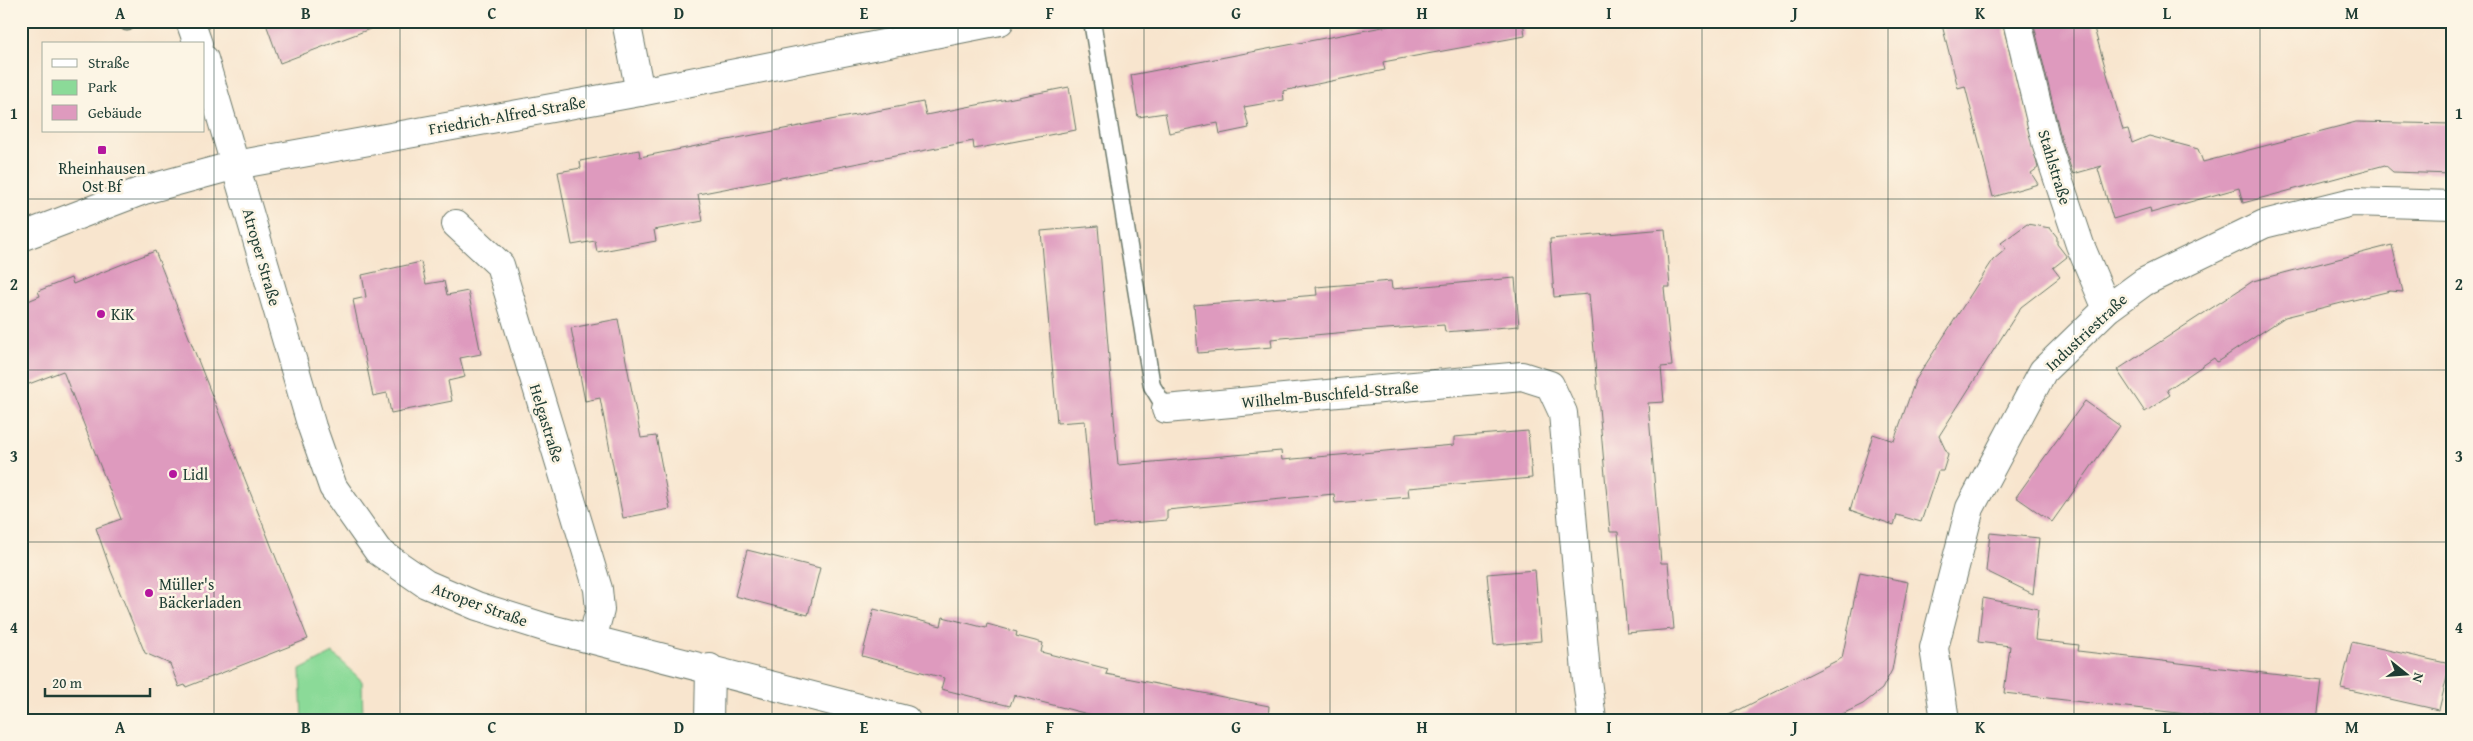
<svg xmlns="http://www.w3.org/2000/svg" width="2473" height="741" viewBox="0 0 2473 741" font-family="'Gentium Book Plus',serif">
  <rect width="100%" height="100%" fill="#fcf5e5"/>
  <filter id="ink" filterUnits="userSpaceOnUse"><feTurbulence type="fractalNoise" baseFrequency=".02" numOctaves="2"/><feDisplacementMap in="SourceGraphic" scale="10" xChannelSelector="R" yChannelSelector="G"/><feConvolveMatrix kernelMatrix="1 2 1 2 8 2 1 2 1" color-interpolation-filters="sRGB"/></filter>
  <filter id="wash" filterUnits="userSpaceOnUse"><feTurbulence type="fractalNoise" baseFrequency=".0096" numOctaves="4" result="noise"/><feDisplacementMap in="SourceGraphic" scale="20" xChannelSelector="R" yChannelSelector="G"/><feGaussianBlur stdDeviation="1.12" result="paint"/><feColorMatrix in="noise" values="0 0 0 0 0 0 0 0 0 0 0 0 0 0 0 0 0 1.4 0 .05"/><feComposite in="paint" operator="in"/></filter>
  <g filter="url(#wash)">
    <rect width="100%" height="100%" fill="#f8e5ce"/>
    <!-- green -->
    <path fill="#8bda98" stroke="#558c66" d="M 333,653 L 362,681 L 363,720 L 302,720 L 300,670 Z"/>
    <g id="blocks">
      <!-- building -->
      <path fill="#de9abe" d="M 265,21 L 383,21 L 383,24 L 280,63 Z
        M 1414,21 L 1523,21 L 1525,36 L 1383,62 L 1385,70 L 1283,91 L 1284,100 L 1244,107 L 1249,128 L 1220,134 L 1218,123 L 1169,133 L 1165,113 L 1138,117 L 1131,75 Z
        M 1941,21 L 2002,21 L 2038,168 L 2031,173 L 2038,184 L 1993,197 L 1965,86 L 1958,88 Z
        M 2033,21 L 2092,21 L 2123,130 L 2128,129 L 2132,143 L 2149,136 L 2198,149 L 2203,162 L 2356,122 L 2452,124 L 2452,174 L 2393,172 L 2385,165 L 2243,203 L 2239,188 L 2151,213 L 2150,208 L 2113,219 L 2098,169 L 2102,166 L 2073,174 L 2062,142 Z
        M 1069,87 L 1076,130 L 974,149 L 973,141 L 698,194 L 703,221 L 654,230 L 656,241 L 597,252 L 595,241 L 572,245 L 558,172 L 581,168 L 580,161 L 639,150 L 640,157 L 923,102 L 926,115 Z
        M 2027,224 L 2050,228 L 2057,237 L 2057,244 L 2067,257 L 2053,268 L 2060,277 L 2021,307 L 1939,436 L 1948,455 L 1943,471 L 1938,471 L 1921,522 L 1897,515 L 1894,525 L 1850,510 L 1873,434 L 1894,441 L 1915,381 L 1993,260 L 2006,249 L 2001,243 Z
        M 1098,226 L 1118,465 L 1281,451 L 1282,460 L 1454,445 L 1454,437 L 1528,431 L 1532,478 L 1408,488 L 1409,497 L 1335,503 L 1334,494 L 1167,510 L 1167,520 L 1094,526 L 1085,421 L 1057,423 L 1041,231 Z
        M 1665,229 L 1670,287 L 1664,287 L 1672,366 L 1661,367 L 1664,402 L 1648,403 L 1661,563 L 1668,563 L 1674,629 L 1627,633 L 1618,532 L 1610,532 L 1589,294 L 1554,297 L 1550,239 Z
        M 2392,245 L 2403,292 L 2390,291 L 2285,317 L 2217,362 L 2214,358 L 2167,390 L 2170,395 L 2145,412 L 2117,370 L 2253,281 Z
        M 155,251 L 308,639 L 186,687 L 185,685 L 179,687 L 170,664 L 145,653 L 111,571 L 96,528 L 121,519 L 63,371 L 21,387 L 21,304 L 40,296 L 38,291 L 71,278 L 73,284 Z
        M 421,262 L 426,284 L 444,281 L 447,295 L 468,291 L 481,354 L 460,358 L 465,377 L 448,381 L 452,401 L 391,413 L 387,393 L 373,396 L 353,300 L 366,297 L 362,275 Z
        M 1515,278 L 1519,326 L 1445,332 L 1444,325 L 1358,331 L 1271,339 L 1272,347 L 1198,353 L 1194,305 L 1317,295 L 1316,287 L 1391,281 L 1392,289 Z
        M 618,319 L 641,438 L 656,436 L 670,509 L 623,518 L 600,398 L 585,401 L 571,328 Z
        M 2085,401 L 2120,426 L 2052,522 L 2016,497 Z
        M 1990,533 L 2039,538 L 2033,594 L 1986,571 Z
        M 747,550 L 820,568 L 808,615 L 735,596 Z
        M 1535,570 L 1541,641 L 1494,645 L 1487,574 Z
        M 1860,572 L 1908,582 L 1892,670 L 1882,689 L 1863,704 L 1830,720 L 1719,720 L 1842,658 Z
        M 1983,598 L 2038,609 L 2035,640 L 2079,645 L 2078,651 L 2322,680 L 2317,720 L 2239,720 L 2004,693 L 2010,646 L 1978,642 Z
        M 874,609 L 941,626 L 943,617 L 986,628 L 987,624 L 1017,632 L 1016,636 L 1043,643 L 1041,652 L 1108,669 L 1106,674 L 1269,706 L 1268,720 L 1111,720 L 1014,695 L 1010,706 L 941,689 L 944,678 L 862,656 Z
        M 2352,642 L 2450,664 L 2439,710 L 2341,688 Z"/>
    </g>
  </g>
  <g filter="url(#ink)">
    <use href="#blocks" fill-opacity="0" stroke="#6b786a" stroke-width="1"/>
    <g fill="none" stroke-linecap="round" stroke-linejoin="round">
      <!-- service casing -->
      <g stroke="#6b786a" stroke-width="19">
        <path id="service" d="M 127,21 L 127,22
          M 909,21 L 911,39
          M 1092,21 L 1152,386 L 1166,409"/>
      </g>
      <!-- minor casing -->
      <g stroke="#6b786a" stroke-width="30">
        <path id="minor" d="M 190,21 L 198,44
          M 626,21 L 640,92
          M 2017,21 L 2047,146 L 2080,245 L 2107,309
          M 204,59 L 312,427 L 333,487 L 378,551 L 426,584 L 477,606 L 547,628 L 906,720
          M 456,224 L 500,265 L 598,589 L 600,610 L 592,639
          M 1166,409 L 1522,376 L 1550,385 L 1563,413 L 1586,672 L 1592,720
          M 709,720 L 710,668
          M 1945,720 L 1934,648 L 1970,508 L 2043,371 L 2107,309 L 2144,282 L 2264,224 L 2352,202 L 2452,205"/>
      </g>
      <!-- tertiary casing -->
      <g stroke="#6b786a" stroke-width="30">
        <path id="tertiary" d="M 21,237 L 144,190 L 236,165 L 640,92 L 1000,21"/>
      </g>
      <!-- service -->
      <use href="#service" stroke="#fff" stroke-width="16"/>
      <!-- minor -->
      <use href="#minor" stroke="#fff" stroke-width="28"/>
      <!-- tertiary -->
      <use href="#tertiary" stroke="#fff" stroke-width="28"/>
    </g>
  </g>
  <!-- grid -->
  <path fill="none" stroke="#1f3d34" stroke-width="1" stroke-opacity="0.55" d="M 214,21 L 214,720M 400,21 L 400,720M 586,21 L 586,720M 772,21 L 772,720M 958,21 L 958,720M 1144,21 L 1144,720M 1330,21 L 1330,720M 1516,21 L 1516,720M 1702,21 L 1702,720M 1888,21 L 1888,720M 2074,21 L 2074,720M 2260,21 L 2260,720M 21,199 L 2452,199M 21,370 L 2452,370M 21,542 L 2452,542"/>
  <!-- markers -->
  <g fill="#b5179e" stroke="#fcf5e5" stroke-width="2">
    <rect x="97" y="145" width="10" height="10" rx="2.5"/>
    <circle cx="101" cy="314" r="5"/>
    <circle cx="173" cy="474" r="5"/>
    <circle cx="149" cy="593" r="5"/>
  </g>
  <g text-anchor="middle" stroke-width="5" stroke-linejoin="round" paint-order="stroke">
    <!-- street labels -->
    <g font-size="16" fill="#1f3d34" stroke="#fcf5e5">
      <text transform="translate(507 115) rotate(-10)" y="6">Friedrich-Alfred-Straße</text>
      <text transform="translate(2055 167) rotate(73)" y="6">Stahlstraße</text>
      <text transform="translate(262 257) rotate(74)" y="6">Atroper Straße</text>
      <text transform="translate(2086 332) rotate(-43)" y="6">Industriestraße</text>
      <text transform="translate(1330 394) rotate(-5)" y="6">Wilhelm-Buschfeld-Straße</text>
      <text transform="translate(547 423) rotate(73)" y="6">Helgastraße</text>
      <text transform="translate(480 604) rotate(20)" y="6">Atroper Straße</text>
    </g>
    <!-- poi labels -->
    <g font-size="16" fill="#1f3d34" stroke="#fcf5e5" text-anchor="start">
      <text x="102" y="174" text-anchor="middle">Rheinhausen<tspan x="102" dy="18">Ost Bf</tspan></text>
      <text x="111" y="320">KiK</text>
      <text x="183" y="480">Lidl</text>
      <text x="159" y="590">Müller's<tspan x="159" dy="18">Bäckerladen</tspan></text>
    </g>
  </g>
  <!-- margin -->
  <rect width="2473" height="741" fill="none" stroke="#fcf5e5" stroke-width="55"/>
  <!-- legend -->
  <rect x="42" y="42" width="162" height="90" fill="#fcf5e5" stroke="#a4ab9e"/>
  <rect x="52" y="59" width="25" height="8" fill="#ffffff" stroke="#a4ab9e"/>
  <text x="88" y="68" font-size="15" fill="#1f3d34">Straße</text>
  <rect x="52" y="80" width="25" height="15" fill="#8bda98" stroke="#a4ab9e"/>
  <text x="88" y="92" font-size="15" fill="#1f3d34">Park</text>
  <rect x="52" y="105" width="25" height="15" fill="#de9abe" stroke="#a4ab9e"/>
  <text x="88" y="118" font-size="15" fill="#1f3d34">Gebäude</text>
  <!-- north arrow -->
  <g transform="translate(2406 674) rotate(107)" stroke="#fcf5e5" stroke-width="4" paint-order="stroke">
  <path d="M0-4L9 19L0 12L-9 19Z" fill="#1f3d34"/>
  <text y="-8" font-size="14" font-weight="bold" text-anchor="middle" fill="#1f3d34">N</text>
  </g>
  <!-- scale -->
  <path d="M45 688v8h105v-8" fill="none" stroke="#1f3d34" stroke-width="2.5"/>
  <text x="52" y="688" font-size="15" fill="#1f3d34" stroke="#fcf5e5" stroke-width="4" paint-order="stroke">20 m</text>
  <rect x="28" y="28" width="2418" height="686" fill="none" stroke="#1f3d34" stroke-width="2"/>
  <g font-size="16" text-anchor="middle" font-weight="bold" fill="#1f3d34">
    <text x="120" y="19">A</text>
    <text x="306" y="19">B</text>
    <text x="492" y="19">C</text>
    <text x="679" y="19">D</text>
    <text x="864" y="19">E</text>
    <text x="1050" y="19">F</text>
    <text x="1236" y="19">G</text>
    <text x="1422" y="19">H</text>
    <text x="1609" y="19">I</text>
    <text x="1795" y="19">J</text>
    <text x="1980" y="19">K</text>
    <text x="2167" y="19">L</text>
    <text x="2352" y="19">M</text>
    <text x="14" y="119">1</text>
    <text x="2459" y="119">1</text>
    <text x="14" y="290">2</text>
    <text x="2459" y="290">2</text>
    <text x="14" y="462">3</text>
    <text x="2459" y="462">3</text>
    <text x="14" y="633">4</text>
    <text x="2459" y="633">4</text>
    <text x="120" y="733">A</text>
    <text x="306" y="733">B</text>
    <text x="492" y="733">C</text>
    <text x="679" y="733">D</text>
    <text x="864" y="733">E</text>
    <text x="1050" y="733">F</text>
    <text x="1236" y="733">G</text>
    <text x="1422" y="733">H</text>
    <text x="1609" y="733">I</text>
    <text x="1795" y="733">J</text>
    <text x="1980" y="733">K</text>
    <text x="2167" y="733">L</text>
    <text x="2352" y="733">M</text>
  </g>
</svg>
